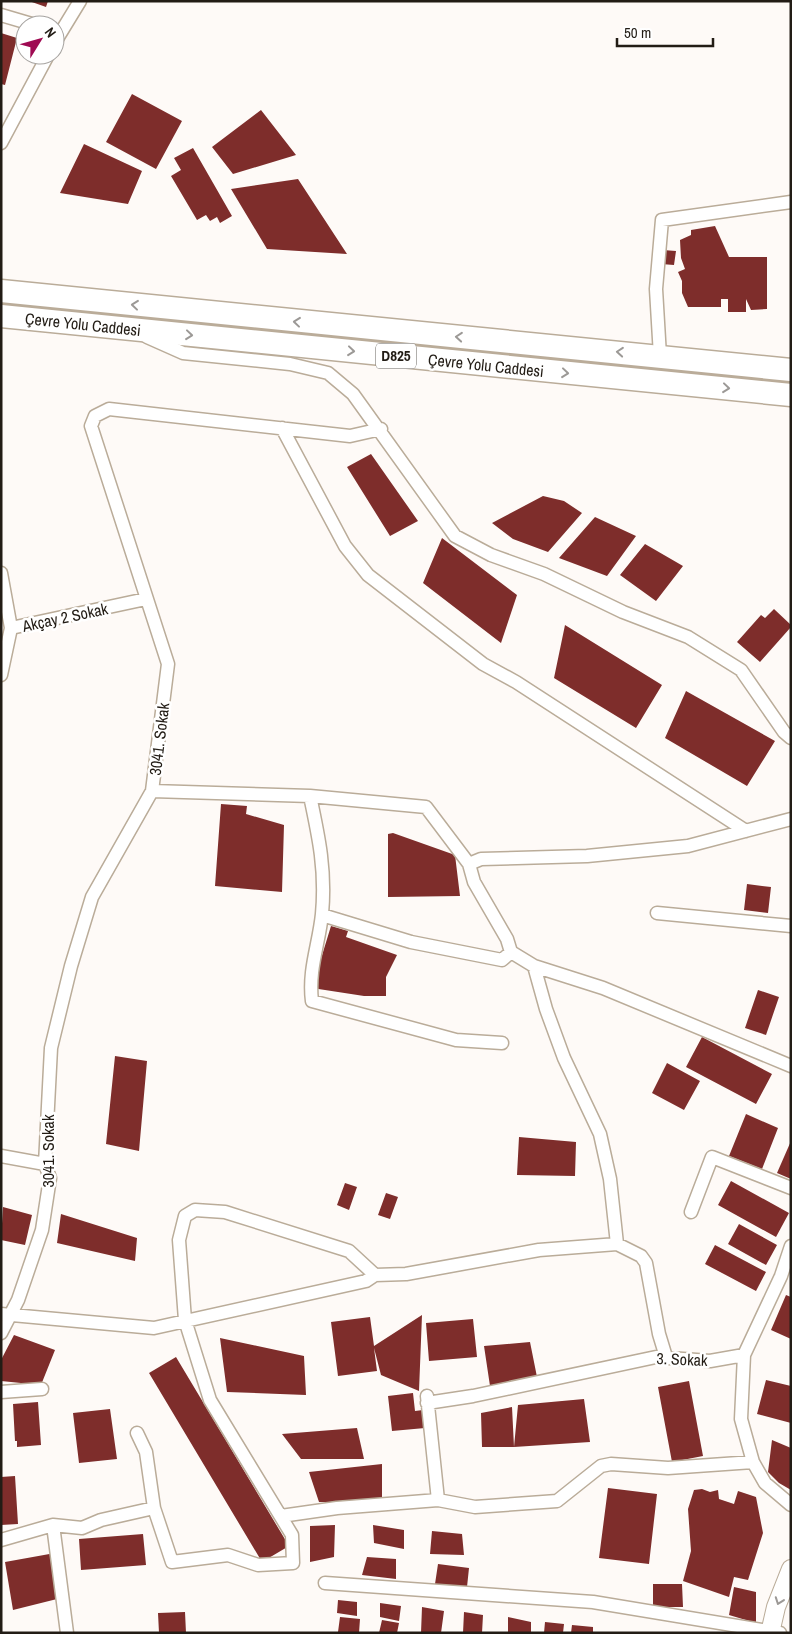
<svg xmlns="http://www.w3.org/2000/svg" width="792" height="1634" viewBox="0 0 792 1634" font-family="'Archivo Narrow',sans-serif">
  <rect width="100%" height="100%" fill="#fefaf7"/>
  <!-- building -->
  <path fill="#7e2d2b" d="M 29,1 L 48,1 L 46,7 Z
    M 1,33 L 17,38 L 5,85 L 1,84 Z
    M 132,94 L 182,121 L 156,169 L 106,142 Z
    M 261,110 L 296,155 L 233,174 L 212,147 Z
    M 84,144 L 142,171 L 128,204 L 60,193 Z
    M 193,148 L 232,216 L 220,223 L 217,217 L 210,221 L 206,215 L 197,220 L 171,176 L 181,170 L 174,158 Z
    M 298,179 L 347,254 L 267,249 L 231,189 Z
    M 715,226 L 729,257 L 767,257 L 767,309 L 751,310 L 746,299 L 746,312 L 728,312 L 728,299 L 721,299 L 721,307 L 688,307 L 682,293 L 682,281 L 678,272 L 685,269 L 681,258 L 680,240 L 691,235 L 691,230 Z
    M 663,250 L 676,251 L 674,265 L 661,264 Z
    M 371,454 L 418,521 L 390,536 L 347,467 Z
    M 543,496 L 564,501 L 582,513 L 548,552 L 513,539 L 492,523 Z
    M 595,517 L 636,536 L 607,576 L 559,558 Z
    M 442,538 L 517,595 L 501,643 L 423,583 Z
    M 645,544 L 683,566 L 656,601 L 620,575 Z
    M 774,609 L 791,625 L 791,627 L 760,662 L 737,642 L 761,615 L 765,618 Z
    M 565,625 L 662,685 L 636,728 L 554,678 Z
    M 686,691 L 775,741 L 747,786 L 665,738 Z
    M 221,804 L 247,806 L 246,814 L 284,825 L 282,892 L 215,886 Z
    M 393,833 L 455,855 L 460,896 L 388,897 L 388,834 Z
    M 747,884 L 771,887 L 768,913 L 744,910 Z
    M 331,926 L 348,931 L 346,937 L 397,955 L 386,977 L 386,996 L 364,996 L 312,988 Z
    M 758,990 L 779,997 L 766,1035 L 745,1028 Z
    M 702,1037 L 772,1074 L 756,1104 L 686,1067 Z
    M 115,1056 L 147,1061 L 139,1151 L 106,1144 Z
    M 667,1063 L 700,1081 L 684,1110 L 652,1093 Z
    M 746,1114 L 778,1128 L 762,1169 L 729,1156 Z
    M 519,1137 L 576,1142 L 575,1176 L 517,1175 Z
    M 791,1141 L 791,1179 L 777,1173 Z
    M 731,1181 L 789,1213 L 776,1237 L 718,1205 Z
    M 345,1183 L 357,1187 L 349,1210 L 337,1205 Z
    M 386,1193 L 398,1197 L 390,1219 L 378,1215 Z
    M 3,1207 L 32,1215 L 25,1245 L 1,1240 Z
    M 61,1214 L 137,1238 L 135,1261 L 57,1243 Z
    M 739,1224 L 777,1245 L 766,1265 L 728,1244 Z
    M 715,1245 L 766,1272 L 756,1291 L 705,1264 Z
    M 786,1295 L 791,1297 L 791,1339 L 771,1330 Z
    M 422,1315 L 419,1391 L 381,1375 L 374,1348 L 377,1371 L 338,1376 L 331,1322 L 370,1317 L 374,1346 Z
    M 473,1319 L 477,1357 L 429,1361 L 426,1323 Z
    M 14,1335 L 55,1350 L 41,1385 L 1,1381 L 1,1360 Z
    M 220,1338 L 304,1356 L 306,1395 L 227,1392 Z
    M 530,1342 L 538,1382 L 490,1386 L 484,1346 Z
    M 176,1357 L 289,1546 L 262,1562 L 149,1373 Z
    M 766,1380 L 791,1386 L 791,1423 L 757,1414 Z
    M 689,1381 L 703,1456 L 672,1462 L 658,1387 Z
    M 413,1393 L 415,1411 L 423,1410 L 425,1428 L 392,1431 L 388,1396 Z
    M 584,1399 L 590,1442 L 514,1447 L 518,1405 Z
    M 38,1402 L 41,1445 L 17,1447 L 17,1441 L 15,1441 L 13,1404 Z
    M 512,1407 L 514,1447 L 482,1447 L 481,1413 Z
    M 110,1409 L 117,1459 L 79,1463 L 73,1413 Z
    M 357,1428 L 364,1459 L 301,1459 L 282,1434 Z
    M 772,1440 L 791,1448 L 791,1490 L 779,1483 L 768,1472 Z
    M 382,1464 L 382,1502 L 319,1502 L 309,1472 Z
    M 15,1476 L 18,1524 L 1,1525 L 1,1477 Z
    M 608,1488 L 657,1494 L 649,1564 L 599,1558 Z
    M 702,1489 L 710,1492 L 718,1490 L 719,1499 L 734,1504 L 738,1491 L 756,1497 L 763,1533 L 748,1580 L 734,1577 L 729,1597 L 683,1581 L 691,1551 L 688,1509 L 694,1490 Z
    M 335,1525 L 334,1557 L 310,1562 L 310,1526 Z
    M 373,1525 L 404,1530 L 404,1549 L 374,1543 Z
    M 432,1531 L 462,1534 L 464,1555 L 430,1554 Z
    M 143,1534 L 146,1565 L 81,1570 L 79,1539 Z
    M 55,1553 L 61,1598 L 13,1610 L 5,1562 Z
    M 367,1557 L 396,1559 L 396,1579 L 362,1575 Z
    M 438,1564 L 469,1568 L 467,1587 L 435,1584 Z
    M 653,1584 L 682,1584 L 683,1607 L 653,1607 Z
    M 734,1587 L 756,1592 L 756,1623 L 729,1615 Z
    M 338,1600 L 357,1602 L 357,1616 L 337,1613 Z
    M 380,1603 L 401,1606 L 399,1621 L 380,1617 Z
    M 422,1607 L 444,1611 L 441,1633 L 421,1633 Z
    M 185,1612 L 186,1633 L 159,1633 L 158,1613 Z
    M 464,1612 L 483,1615 L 482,1633 L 463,1633 Z
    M 340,1617 L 360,1619 L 359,1633 L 338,1632 Z
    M 508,1617 L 531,1622 L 531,1633 L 508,1633 Z
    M 382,1620 L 399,1623 L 397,1633 L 379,1633 Z
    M 545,1622 L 564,1624 L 563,1633 L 544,1633 Z
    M 572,1625 L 593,1627 L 593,1633 L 571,1633 Z"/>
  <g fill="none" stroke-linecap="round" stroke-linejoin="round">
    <!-- street casing -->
    <g stroke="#baac99" stroke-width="15">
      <path id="street" d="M 1,15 L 35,25
        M 55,42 L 80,1
        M 1,143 L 48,55
        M 147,337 L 183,353 L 290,364 L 328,373 L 353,394 L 455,536 L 491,555 L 544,574 L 623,612 L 688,637 L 741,670 L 784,732 L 791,738
        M 660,356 L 656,289 L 662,220 L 791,202
        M 282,428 L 345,546 L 368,575 L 483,664 L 516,682 L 746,831
        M 1,573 L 11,628 L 146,599
        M 1,675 L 11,628
        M 152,791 L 310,796 L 426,807 L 469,864 L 474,882 L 507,939 L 511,952
        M 310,796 C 319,838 326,871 322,914 C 319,944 308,970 312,1001 L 456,1040 L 502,1043
        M 469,864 L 481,859 L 587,856 L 688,846 L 791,819
        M 657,913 L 791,926
        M 322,915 L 411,942 L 502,960 L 511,952 L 534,966 L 603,988 L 791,1066
        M 534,966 L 546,1009 L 564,1058 L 600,1134 L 610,1179 L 617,1244
        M 1,1156 L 45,1164
        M 691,1212 L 712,1157 L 791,1188
        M 1,1314 L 154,1328 L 366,1281 L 375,1275 L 406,1274 L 539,1250 L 617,1244 L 641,1256 L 646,1263 L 659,1334 L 666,1357
        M 1,1333 L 18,1300 L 42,1230 L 50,1178 L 45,1164 L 51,1048 L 71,966 L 92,897 L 152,791 L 168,664 L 91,426 L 95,416 L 109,409 L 350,436 L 381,429
        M 744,1355 L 781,1276 L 791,1246
        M 1,1392 L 42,1389
        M 427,1396 L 438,1500
        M 427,1403 L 473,1396 L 656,1357 L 710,1361 L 744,1355 L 741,1419 L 753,1462 L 765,1483 L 791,1505
        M 137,1433 L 146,1452 L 154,1508 L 172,1562 L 228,1555 L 258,1565 L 293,1563 L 292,1535 L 210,1400 L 185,1320 L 179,1240 L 185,1216 L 195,1210 L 225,1212 L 349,1251 L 375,1275
        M 281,1516 L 337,1508 L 438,1500 L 475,1507 L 557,1501 L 601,1466 L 611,1464 L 668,1468 L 753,1462
        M 53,1525 L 67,1633
        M 1,1540 L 53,1525 L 82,1528 L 101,1520 L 154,1508
        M 325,1583 L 593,1602 L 780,1633"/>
    </g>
    <!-- secondary casing -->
    <g stroke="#baac99" stroke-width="20">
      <path id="secondary" d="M 770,1633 L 776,1607 L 791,1569"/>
    </g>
    <!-- highway casing -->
    <g stroke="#baac99" stroke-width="25">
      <path id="highway" d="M 1,291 L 791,370
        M 1,316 L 791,395"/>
    </g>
    <!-- street -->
    <use href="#street" stroke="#fff" stroke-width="12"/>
    <!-- secondary -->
    <use href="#secondary" stroke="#fff" stroke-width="18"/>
    <!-- highway -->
    <use href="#highway" stroke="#fff" stroke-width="22"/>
  </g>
  <!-- one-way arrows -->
  <defs><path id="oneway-chevron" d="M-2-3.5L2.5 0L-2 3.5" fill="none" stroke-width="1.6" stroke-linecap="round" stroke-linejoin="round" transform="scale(1.25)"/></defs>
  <g stroke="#9c9996">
    <use href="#oneway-chevron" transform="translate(135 305) rotate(-174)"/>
    <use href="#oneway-chevron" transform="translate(297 322) rotate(-174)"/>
    <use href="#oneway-chevron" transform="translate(189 335) rotate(6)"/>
    <use href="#oneway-chevron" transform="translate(459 337) rotate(-175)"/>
    <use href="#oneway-chevron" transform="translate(351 351) rotate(6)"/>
    <use href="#oneway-chevron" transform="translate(620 352) rotate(-175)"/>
    <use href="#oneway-chevron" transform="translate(565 373) rotate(6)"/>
    <use href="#oneway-chevron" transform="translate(726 388) rotate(6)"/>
    <use href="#oneway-chevron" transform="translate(779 1601) rotate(110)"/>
  </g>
  <g text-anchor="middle" stroke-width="5" stroke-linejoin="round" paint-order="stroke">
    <!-- shield labels -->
    <rect fill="#fff" stroke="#64605b" stroke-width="1" x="376" y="343.5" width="40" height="25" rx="4"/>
    <g font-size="15" font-weight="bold" fill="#221c15">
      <text x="396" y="361">D825</text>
    </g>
    <!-- street labels -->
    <g font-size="16" fill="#221c15" stroke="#fff">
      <text transform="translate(83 324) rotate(6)" y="6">Çevre Yolu Caddesi</text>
      <text transform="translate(486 365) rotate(6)" y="6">Çevre Yolu Caddesi</text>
      <text transform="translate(65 617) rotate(-12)" y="6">Akçay 2 Sokak</text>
      <text transform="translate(159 739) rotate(-83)" y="6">3041. Sokak</text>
      <text transform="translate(48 1151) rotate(-90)" y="6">3041. Sokak</text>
      <text transform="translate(682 1359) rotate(2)" y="6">3. Sokak</text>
    </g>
  </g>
  <!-- border -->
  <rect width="792" height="1634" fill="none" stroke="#221c15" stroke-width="5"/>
  <!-- north arrow -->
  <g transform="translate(40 40) rotate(53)"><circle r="24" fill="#ffffff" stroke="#a7a4a1"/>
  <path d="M0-4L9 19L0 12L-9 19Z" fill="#9f0a52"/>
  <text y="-8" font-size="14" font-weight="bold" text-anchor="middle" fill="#221c15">N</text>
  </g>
  <!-- scale -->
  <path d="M617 38v8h96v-8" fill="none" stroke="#221c15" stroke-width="2.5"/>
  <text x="624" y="38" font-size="15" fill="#221c15" stroke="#ffffff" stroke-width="4" paint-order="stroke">50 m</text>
</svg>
